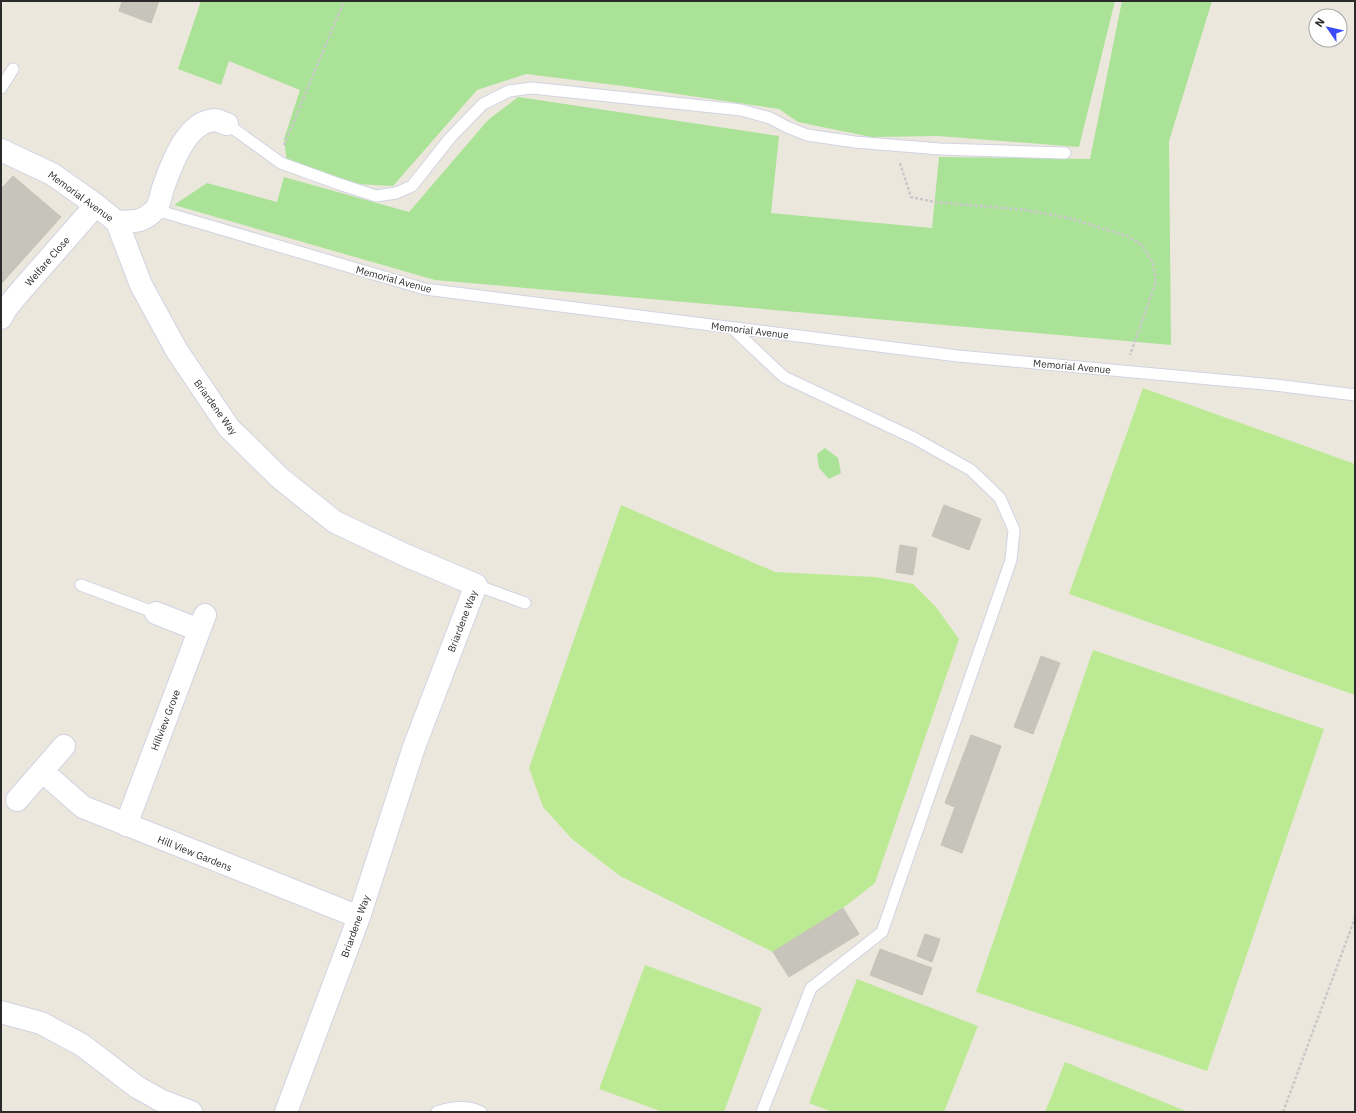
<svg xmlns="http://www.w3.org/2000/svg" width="1356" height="1113" viewBox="0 0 1356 1113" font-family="'IBM Plex Sans',sans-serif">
  <rect width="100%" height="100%" fill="#ece7dc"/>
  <!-- green -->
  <path fill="#aae398" d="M 201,1 L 1115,1 L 1079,147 L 938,136 L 871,137 L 798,122 L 779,109 L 623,86 L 526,74 L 477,90 L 393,186 L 357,184 L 287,164 L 284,139 L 300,90 L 229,61 L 221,85 L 178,69 Z
    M 1122,1 L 1212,1 L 1169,141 L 1171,345 L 435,280 L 174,205 L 207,183 L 277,202 L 284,177 L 409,212 L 488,120 L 518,97 L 779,136 L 771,213 L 932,228 L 939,157 L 1090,159 Z
    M 825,448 L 838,458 L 841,473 L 829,479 L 819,468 L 817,454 Z"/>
  <!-- pitch -->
  <path fill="#bcea94" d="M 1143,388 L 1355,464 L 1355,695 L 1069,594 Z
    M 621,505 L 775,572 L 875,577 L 913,584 L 936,607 L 959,639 L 875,883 L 843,908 L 773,952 L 620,876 L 572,839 L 543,807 L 529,768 Z
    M 1093,650 L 1324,729 L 1207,1071 L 976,992 Z
    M 645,965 L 762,1008 L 724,1112 L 663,1112 L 599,1089 Z
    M 857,979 L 978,1026 L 944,1112 L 832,1112 L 809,1103 Z
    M 1065,1062 L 1188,1112 L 1045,1112 Z"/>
  <!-- building -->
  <path fill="#c7c4bb" stroke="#c7c3b6" d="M 122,1 L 159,1 L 151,23 L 119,11 Z
    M 13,176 L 61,217 L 1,284 L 1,189 Z
    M 944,505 L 981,519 L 969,550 L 932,536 Z
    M 900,545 L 917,548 L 913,575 L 896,572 Z
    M 1041,656 L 1060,663 L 1033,734 L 1014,727 Z
    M 971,735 L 1001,746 L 962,853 L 941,845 L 955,807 L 945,803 Z
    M 843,908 L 859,934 L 789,977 L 773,952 Z
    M 925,934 L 940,939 L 932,962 L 917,956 Z
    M 880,949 L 932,968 L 922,995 L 870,975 Z"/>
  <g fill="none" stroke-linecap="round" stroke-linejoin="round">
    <!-- service casing -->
    <g stroke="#d1d3e3" stroke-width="13">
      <path id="service" d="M 1,88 L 13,69
        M 227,124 L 281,163 L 339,184 L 376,196 L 396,193 L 412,186 L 450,138 L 483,104 L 509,91 L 532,88 L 741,110 L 770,118 L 787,127 L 807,135 L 855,142 L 940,149 L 1065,153
        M 156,210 L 425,289 L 958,356 L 1275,385 L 1355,395
        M 732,328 L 784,377 L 914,438 L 971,470 L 1000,498 L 1014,530 L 1011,560 L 882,932 L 811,988 L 762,1112
        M 81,585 L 156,613
        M 476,585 L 525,603
        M 437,1112 C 450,1107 468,1105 481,1112"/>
    </g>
    <!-- minor casing -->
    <g stroke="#d1d3e3" stroke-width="24">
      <path id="minor" d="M 1,150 L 52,174 L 96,205 L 117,222 L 141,285 L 177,351 L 229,428 L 280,478 L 335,522 L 405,555 L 476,585 L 414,747 L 359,917 L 286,1112
        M 117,222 C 134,221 141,223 154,211 C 159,207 161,195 163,188 C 171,166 186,121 215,120 C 218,120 223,123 227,124
        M 1,318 L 6,309 L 18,294 L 96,205
        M 156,613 L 199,630
        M 42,771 L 83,807 L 359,917
        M 17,800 L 64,746
        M 126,825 L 205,615
        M 1,1012 L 41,1023 L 82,1045 L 137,1087 L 162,1101 L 191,1112"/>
    </g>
    <!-- path -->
    <path stroke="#c8c8c8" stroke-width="2.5" stroke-dasharray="3 2" stroke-linecap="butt" d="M 284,145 L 344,1
      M 900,163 L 911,197 L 935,202 L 1026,210 L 1069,218 L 1127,236 L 1142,245 L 1153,263 L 1156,282 L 1130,355
      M 1283,1112 L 1355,918"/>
    <!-- service -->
    <use href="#service" stroke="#fff" stroke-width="11"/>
    <!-- minor -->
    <use href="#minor" stroke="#fff" stroke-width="22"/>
  </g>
  <g text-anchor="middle" stroke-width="3.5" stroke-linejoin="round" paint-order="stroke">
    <!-- street labels -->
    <g font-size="10" fill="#2a2a2a" stroke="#fff">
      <text transform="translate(81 196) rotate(36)" y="4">Memorial Avenue</text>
      <text transform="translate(47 261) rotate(-49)" y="4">Welfare Close</text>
      <text transform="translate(394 279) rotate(15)" y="4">Memorial Avenue</text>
      <text transform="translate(750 330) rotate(7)" y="4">Memorial Avenue</text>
      <text transform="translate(1072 366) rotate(5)" y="4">Memorial Avenue</text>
      <text transform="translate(216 407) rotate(54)" y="4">Briardene Way</text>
      <text transform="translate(462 621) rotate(-69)" y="4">Briardene Way</text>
      <text transform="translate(165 720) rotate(-69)" y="4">Hillview Grove</text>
      <text transform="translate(195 853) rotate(22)" y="4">Hill View Gardens</text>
      <text transform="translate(355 926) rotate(-70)" y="4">Briardene Way</text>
    </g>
  </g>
  <!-- border -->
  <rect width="1356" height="1113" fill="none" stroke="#2a2a2a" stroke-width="4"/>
  <!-- north arrow -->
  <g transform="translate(1328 28) rotate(304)"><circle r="19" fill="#ffffff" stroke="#aaaaaa"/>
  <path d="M0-3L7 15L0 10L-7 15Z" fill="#3c4bf9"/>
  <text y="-6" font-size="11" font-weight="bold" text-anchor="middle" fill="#2a2a2a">N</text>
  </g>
</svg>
